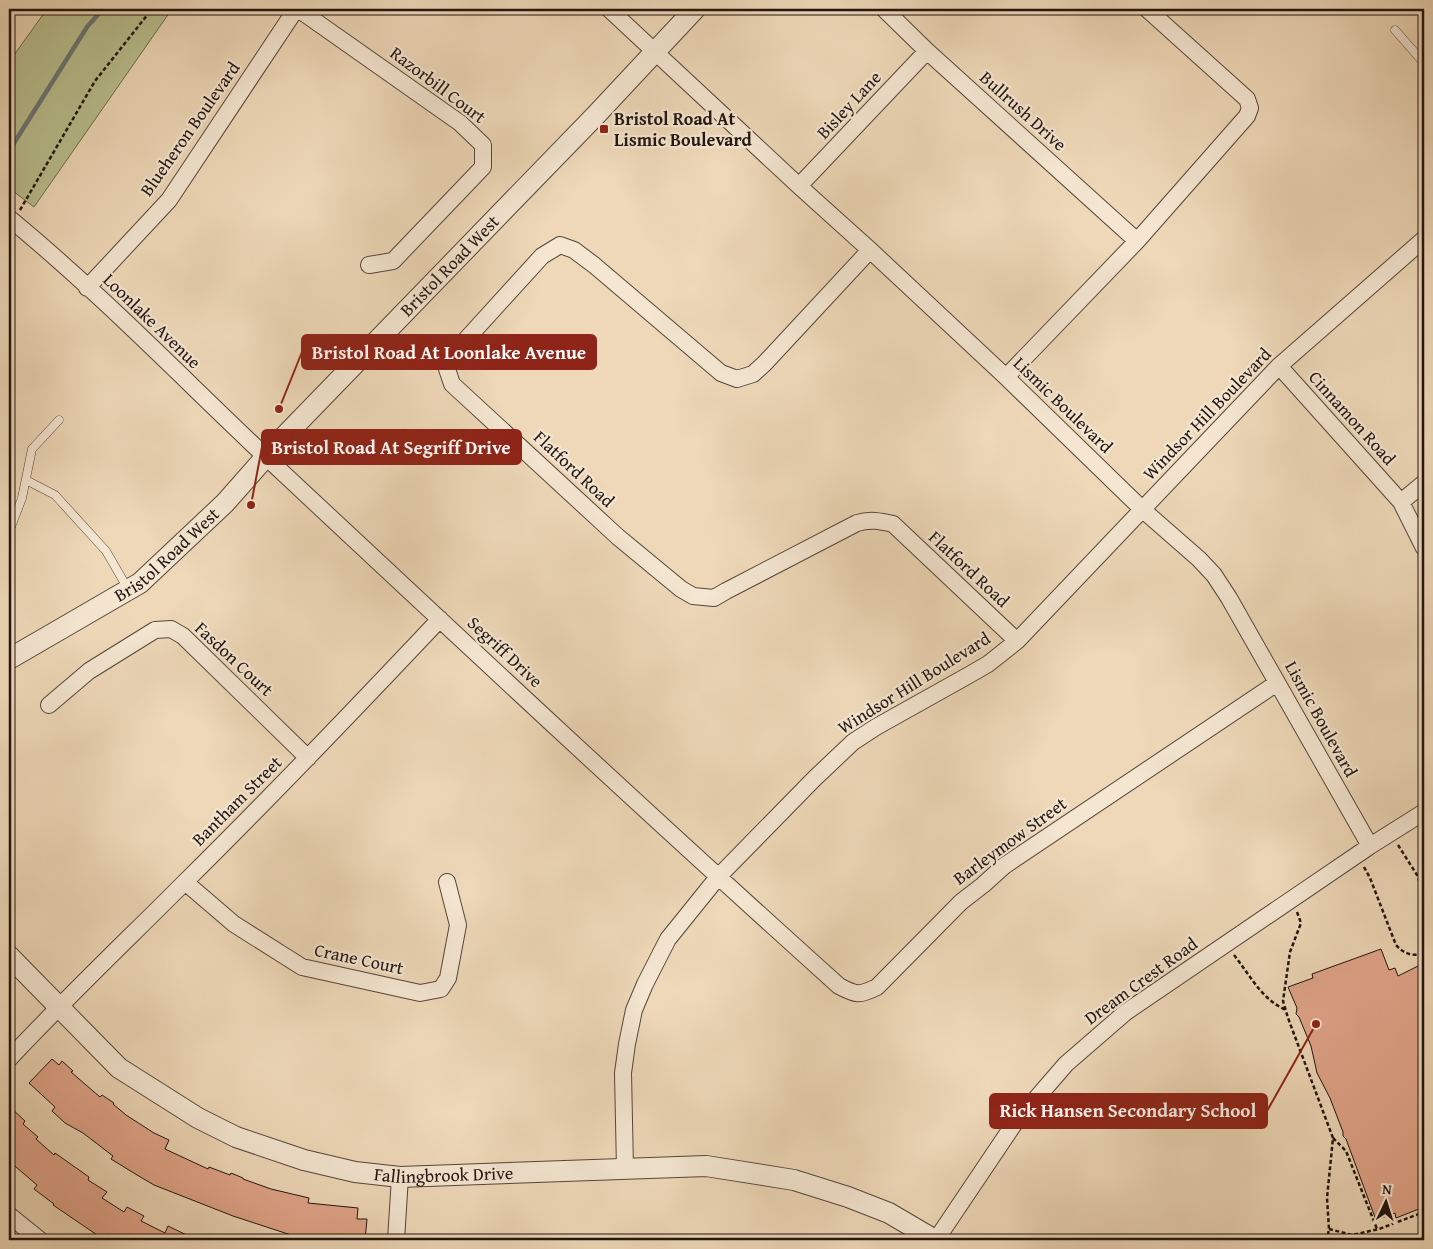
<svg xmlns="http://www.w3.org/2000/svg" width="1433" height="1249" viewBox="0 0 1433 1249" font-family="'Gentium Book Plus',serif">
  <rect width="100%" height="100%" fill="#eed8b8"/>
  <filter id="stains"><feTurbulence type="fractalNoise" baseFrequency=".004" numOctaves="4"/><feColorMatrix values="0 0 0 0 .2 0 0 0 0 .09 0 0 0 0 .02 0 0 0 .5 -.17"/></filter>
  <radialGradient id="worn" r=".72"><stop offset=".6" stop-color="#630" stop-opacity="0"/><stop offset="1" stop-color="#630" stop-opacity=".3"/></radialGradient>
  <!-- green -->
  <path fill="#b9bf8f" stroke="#6c6a50" d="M 47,9 L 172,9 L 34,207 L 9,188 L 9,62 Z"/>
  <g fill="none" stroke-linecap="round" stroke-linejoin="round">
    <!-- stream -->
    <path stroke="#6a7775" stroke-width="4.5" d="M 9,151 L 87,27 L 103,9"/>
  </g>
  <!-- building -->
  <path fill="#e1a58a" stroke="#201511" d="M 1381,949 L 1389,970 L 1395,968 L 1398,976 L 1424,963 L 1424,1207 L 1396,1218 L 1395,1213 L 1376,1220 L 1346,1139 L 1343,1136 L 1343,1132 L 1330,1098 L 1317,1073 L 1311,1046 L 1299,1017 L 1296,1014 L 1297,1008 L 1288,987 L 1313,978 L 1312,974 Z
    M 52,1059 L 59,1065 L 62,1061 L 73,1071 L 71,1072 L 100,1097 L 102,1095 L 114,1103 L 113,1104 L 126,1115 L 154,1133 L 169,1140 L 165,1149 L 208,1169 L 209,1167 L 230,1175 L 231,1173 L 243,1178 L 243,1179 L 271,1189 L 309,1198 L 308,1203 L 358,1208 L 357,1219 L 367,1219 L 365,1240 L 290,1240 L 291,1235 L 233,1216 L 154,1185 L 137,1175 L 111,1159 L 113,1156 L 83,1133 L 65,1123 L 52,1111 L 55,1107 L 29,1083 Z
    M 9,1106 L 25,1121 L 23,1124 L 38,1137 L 36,1139 L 54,1155 L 55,1153 L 89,1177 L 88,1180 L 107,1192 L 102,1198 L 124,1212 L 127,1207 L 144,1216 L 141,1221 L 165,1233 L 168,1226 L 197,1240 L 118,1240 L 107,1234 L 103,1239 L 53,1205 L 54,1204 L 34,1189 L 37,1185 L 9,1161 Z"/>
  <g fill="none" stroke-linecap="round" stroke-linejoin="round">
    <!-- service casing -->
    <g stroke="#54463b" stroke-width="9">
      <path id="service" d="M 1395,30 L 1424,63
        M 26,480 L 55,495 L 106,551 L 128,589
        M 9,532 L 22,498 L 32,449 L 59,420"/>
    </g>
    <!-- minor casing -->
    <g stroke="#54463b" stroke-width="18">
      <path id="minor" d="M 298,9 L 460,123 L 483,145 L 483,167 L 393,261 L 369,265
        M 609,9 L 799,186 L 870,250 L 1006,377 L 1143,510 L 1199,559 L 1214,575 L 1229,598 L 1370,846
        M 884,9 L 927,51 L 1137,241
        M 799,186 L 927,51
        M 9,218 C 105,297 192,388 283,473 C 467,645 651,817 839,986 C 856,995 859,996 877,987 L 961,902 L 983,885 L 1004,866 L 1277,683
        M 870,250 L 764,364 L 753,374 L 737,379 L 721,373 L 594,265 L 574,250 L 560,245 L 542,256 L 452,355 L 447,369 L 452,384 L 618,537 L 681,589 L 693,596 L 714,598 L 726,591 L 857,523 C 870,519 880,521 893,524 L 1017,641
        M 87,288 L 169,200 L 296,9
        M 1279,366 L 1401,502 L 1424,548
        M 1006,377 L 1137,241 L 1247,116 L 1250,108 L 1247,99 L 1147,9
        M 1401,502 L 1424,483
        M 49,705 L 89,671 L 155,630 L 171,629 L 183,636 L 308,758
        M 185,882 L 234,924 L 302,967 L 420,993 L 441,989 L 448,978 L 458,925 L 447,882
        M 9,1059 C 66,998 126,941 185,882 C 272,796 356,708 440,619
        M 625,1169 L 623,1073 L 627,1044 L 634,1010 L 645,984 L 668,939 L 718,877 L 814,779 L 853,742 L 876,727 L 969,675 L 988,664 L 1017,641 L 1279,366 L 1424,239
        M 9,1215 L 40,1240
        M 396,1240 L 400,1177
        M 936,1240 L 1014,1124 L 1066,1064 L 1126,1012 L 1370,846 L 1424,812"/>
    </g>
    <!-- tertiary casing -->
    <g stroke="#54463b" stroke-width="22">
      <g id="tertiary">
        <path id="s1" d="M 9,659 L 140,583 L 225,503 L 277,444 L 595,116 L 695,9"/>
        <path id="s2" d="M 9,956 L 119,1068 L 198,1118 L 236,1137 L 304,1160 L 355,1172 L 400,1177 L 706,1166 L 794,1180 L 848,1197 L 889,1213 L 935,1240"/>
      </g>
    </g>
    <!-- path -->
    <path stroke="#201511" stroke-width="2.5" stroke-dasharray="4 2.5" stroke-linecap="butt" d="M 20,210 L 95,81 L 152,9
      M 1398,845 L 1417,875 L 1424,894
      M 1364,867 L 1370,878 L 1396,945 C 1404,954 1413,957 1424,953
      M 1297,912 L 1301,923 L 1290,952 L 1283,1001 L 1288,1018 L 1333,1138 L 1327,1198 L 1329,1229 L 1327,1240
      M 1421,954 L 1424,963
      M 1234,955 C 1250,975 1261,999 1286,1010
      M 1333,1138 L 1346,1151 L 1377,1229
      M 1329,1229 L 1352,1235 L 1379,1229 L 1424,1212"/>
    <!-- service -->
    <use href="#service" stroke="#f4e6d1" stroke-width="8"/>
    <!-- minor -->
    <use href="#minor" stroke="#f4e6d1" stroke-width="16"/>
    <!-- tertiary -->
    <use href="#tertiary" stroke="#f4e6d1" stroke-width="20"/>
  </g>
  <!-- markers -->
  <rect fill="#8f2418" stroke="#f4e6d1" stroke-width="2" x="599" y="124" width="10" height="10" rx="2.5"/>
  <g text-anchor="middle" stroke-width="4.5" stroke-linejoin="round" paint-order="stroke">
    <!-- street labels -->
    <g font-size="18" fill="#201511" stroke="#f4e6d1">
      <text transform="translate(438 85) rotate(37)" y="6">Razorbill Court</text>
      <text transform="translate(849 105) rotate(-47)" y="6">Bisley Lane</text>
      <text transform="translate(1023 111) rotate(42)" y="6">Bullrush Drive</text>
      <text transform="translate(190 129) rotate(-55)" y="6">Blueheron Boulevard</text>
      <text dy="6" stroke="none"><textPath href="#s1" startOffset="595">Bristol Road West</textPath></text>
      <text transform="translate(152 321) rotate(44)" y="6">Loonlake Avenue</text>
      <text transform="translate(1063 405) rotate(44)" y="6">Lismic Boulevard</text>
      <text transform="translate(1207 414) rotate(-46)" y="6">Windsor Hill Boulevard</text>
      <text transform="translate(1352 418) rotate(48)" y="6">Cinnamon Road</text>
      <text transform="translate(574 469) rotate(43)" y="6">Flatford Road</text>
      <text dy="6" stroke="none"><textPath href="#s1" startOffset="190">Bristol Road West</textPath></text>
      <text transform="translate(969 569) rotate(43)" y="6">Flatford Road</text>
      <text transform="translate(505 652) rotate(43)" y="6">Segriff Drive</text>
      <text transform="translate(234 659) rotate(43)" y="6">Fasdon Court</text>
      <text transform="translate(914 683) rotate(-32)" y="6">Windsor Hill Boulevard</text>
      <text transform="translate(1321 719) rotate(61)" y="6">Lismic Boulevard</text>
      <text transform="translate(237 801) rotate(-45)" y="6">Bantham Street</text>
      <text transform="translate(1010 841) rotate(-36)" y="6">Barleymow Street</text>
      <text transform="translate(359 959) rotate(12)" y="6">Crane Court</text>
      <text transform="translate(1141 981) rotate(-36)" y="6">Dream Crest Road</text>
      <text dy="6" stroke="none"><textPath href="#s2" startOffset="506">Fallingbrook Drive</textPath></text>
    </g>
    <!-- poi labels -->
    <g font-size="18" font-weight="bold" fill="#201511" stroke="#f4e6d1" text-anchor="start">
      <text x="614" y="125">Bristol Road At<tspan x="614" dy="21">Lismic Boulevard</tspan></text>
    </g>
  </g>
  <!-- callouts -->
  <path fill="none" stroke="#8f2418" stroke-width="2" d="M279 409L302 352M251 505L262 447M1316 1024L1267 1111"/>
  <g fill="#8f2418" stroke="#f4e6d1" stroke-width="2">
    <circle cx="279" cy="409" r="5"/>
    <circle cx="251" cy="505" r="5"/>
    <circle cx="1316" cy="1024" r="5"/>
  </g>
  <g fill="#8f2418" stroke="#8f2418" stroke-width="2">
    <rect x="302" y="335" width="294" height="34" rx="5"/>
    <rect x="262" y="430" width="259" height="34" rx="5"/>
    <rect x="990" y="1094" width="277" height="34" rx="5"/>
  </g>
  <g font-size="19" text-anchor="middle" font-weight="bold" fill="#fff">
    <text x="449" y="359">Bristol Road At Loonlake Avenue</text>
    <text x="391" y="454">Bristol Road At Segriff Drive</text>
    <text x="1128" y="1117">Rick Hansen Secondary School</text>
  </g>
  <!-- margin -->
  <rect width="1433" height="1249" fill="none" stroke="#eed8b8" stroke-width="30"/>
  <rect x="10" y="10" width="1413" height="1229" fill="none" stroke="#201511" stroke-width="2.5"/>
  <rect x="15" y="15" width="1403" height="1219" fill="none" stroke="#201511"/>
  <!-- north arrow -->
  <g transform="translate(1386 1202) rotate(4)" stroke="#f4e6d1" stroke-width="4" paint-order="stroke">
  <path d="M0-4L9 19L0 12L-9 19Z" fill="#201511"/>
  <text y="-8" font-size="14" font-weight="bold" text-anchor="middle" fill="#201511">N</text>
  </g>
  <rect width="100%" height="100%" filter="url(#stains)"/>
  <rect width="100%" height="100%" fill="url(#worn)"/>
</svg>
